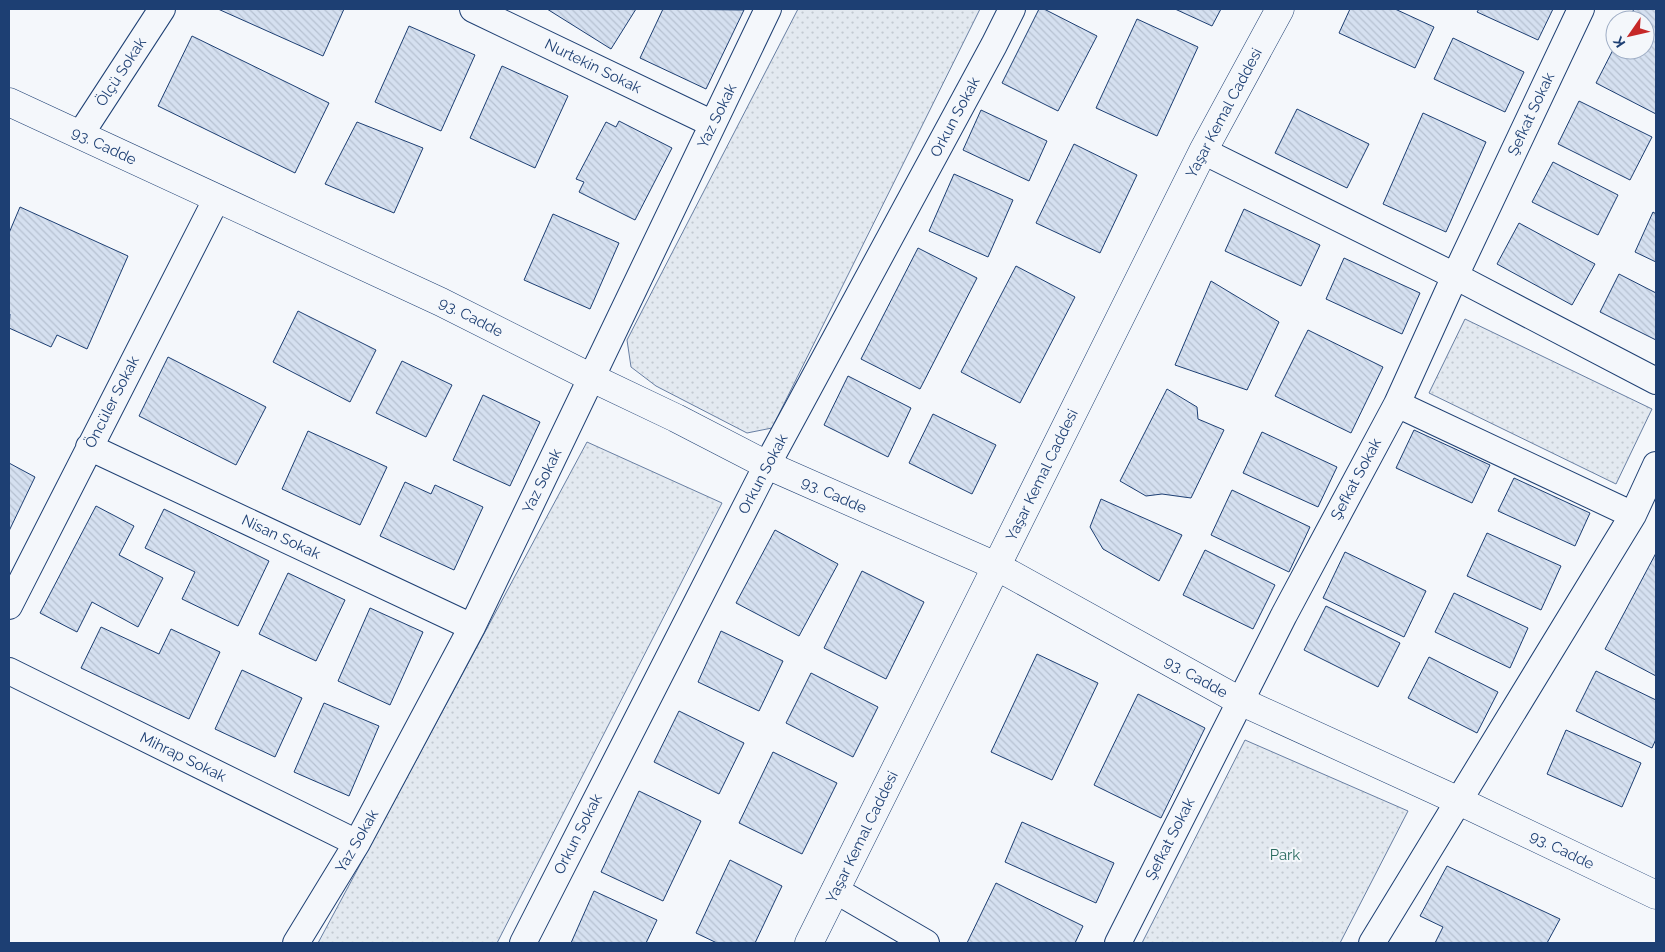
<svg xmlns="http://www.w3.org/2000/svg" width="1665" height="952" viewBox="0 0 1665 952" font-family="Raleway,sans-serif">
  <defs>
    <pattern id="park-dots" width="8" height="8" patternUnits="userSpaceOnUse" patternTransform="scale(1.25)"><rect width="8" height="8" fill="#e3e9f0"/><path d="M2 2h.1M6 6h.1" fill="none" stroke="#c2c9d1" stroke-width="1.8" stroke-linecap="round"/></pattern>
    <pattern id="building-back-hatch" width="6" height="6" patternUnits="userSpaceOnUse" patternTransform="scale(1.25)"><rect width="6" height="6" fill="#d5e0f0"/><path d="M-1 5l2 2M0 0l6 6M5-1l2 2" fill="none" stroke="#b6c1d1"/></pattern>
  </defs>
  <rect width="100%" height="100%" fill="#f4f7fb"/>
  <!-- park -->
  <path fill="url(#park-dots)" stroke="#687fa3" d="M 798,9 L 980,9 L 772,428 L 747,433 L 656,386 L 631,367 L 627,340 Z
    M 1465,319 L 1652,409 L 1616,484 L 1429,393 Z
    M 587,442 L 722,503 L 497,943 L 318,943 Z
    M 1245,740 L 1408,811 L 1340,943 L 1142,943 Z"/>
  <!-- building -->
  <path fill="url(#building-back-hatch)" stroke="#1d3f73" d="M 218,9 L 344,9 L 323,56 Z
    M 547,9 L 636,9 L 611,49 Z
    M 663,9 L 744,10 L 706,89 L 640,58 Z
    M 1039,9 L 1044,9 L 1097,36 L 1058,111 L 1002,83 Z
    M 1175,9 L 1221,9 L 1212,26 Z
    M 1350,9 L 1395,9 L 1434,27 L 1415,68 L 1339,33 Z
    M 1479,9 L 1553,9 L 1538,40 L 1477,12 Z
    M 1634,9 L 1656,9 L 1656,114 L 1596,83 L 1615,46 L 1615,50 L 1645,50 L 1645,20 L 1628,20 Z
    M 1137,19 L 1198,47 L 1157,136 L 1096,108 Z
    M 409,26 L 475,55 L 441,131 L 375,102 Z
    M 192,36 L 329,103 L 295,173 L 158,106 Z
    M 1453,38 L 1524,72 L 1505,112 L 1434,79 Z
    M 502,66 L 568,96 L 535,168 L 470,138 Z
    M 1579,101 L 1652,137 L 1630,180 L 1558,144 Z
    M 1297,109 L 1369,144 L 1347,188 L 1275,153 Z
    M 981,110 L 1047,141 L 1029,181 L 963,150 Z
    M 1423,113 L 1486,142 L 1446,232 L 1383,204 Z
    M 619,121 L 672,148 L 635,220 L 579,192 L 584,182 L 576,179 L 606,122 L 616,127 Z
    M 357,122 L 423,148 L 394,213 L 325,184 Z
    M 1074,144 L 1137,175 L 1100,253 L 1036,223 Z
    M 1553,162 L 1618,195 L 1598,235 L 1532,202 Z
    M 954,174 L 1013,200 L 988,257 L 929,231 Z
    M 20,207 L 128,256 L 87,349 L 57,335 L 51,347 L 9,328 L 10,314 L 9,313 L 9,233 Z
    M 1244,209 L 1320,245 L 1301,286 L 1225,251 Z
    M 1653,212 L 1656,214 L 1656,262 L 1635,252 Z
    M 553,214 L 619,243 L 590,309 L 524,280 Z
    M 1519,223 L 1595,264 L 1572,305 L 1497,264 Z
    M 918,248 L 977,278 L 920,389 L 861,359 Z
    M 1344,258 L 1420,293 L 1402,334 L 1326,299 Z
    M 1016,266 L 1075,297 L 1020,403 L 961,372 Z
    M 1619,274 L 1656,293 L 1656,340 L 1600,312 Z
    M 1211,281 L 1279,322 L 1247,390 L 1175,365 Z
    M 298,311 L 376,350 L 350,402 L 273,362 Z
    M 1308,330 L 1383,367 L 1351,433 L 1275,396 Z
    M 168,357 L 266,407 L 236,465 L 139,416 Z
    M 402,361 L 452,385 L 426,437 L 376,413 Z
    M 848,376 L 911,408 L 888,457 L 824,425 Z
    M 1167,389 L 1197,407 L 1198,419 L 1224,430 L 1191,498 L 1162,494 L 1146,496 L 1120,481 Z
    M 483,395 L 540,422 L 510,486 L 453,460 Z
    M 933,414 L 996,445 L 972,494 L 909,463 Z
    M 1414,430 L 1490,465 L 1472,503 L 1396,468 Z
    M 308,431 L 387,467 L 360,525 L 282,489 Z
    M 1262,432 L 1337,467 L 1318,507 L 1243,473 Z
    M 9,463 L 35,477 L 9,531 Z
    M 1514,478 L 1590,513 L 1575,546 L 1498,511 Z
    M 405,482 L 431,494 L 435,485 L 483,507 L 454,570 L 380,536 Z
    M 1232,490 L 1310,527 L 1289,572 L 1211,535 Z
    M 1101,499 L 1182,535 L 1159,581 L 1103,549 L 1090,527 Z
    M 96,506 L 134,526 L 119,555 L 163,578 L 138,627 L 92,602 L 77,632 L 40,613 Z
    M 164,509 L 269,561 L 238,626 L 182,599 L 195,572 L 145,548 Z
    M 775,530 L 838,564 L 799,636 L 736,603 Z
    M 1487,533 L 1561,566 L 1541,610 L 1467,576 Z
    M 1205,550 L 1275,585 L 1253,629 L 1183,595 Z
    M 1345,552 L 1426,591 L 1404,637 L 1323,598 Z
    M 1656,553 L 1656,676 L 1605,649 Z
    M 862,571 L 924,602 L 886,679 L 824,648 Z
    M 288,573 L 345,600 L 316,661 L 259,634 Z
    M 1454,593 L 1528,628 L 1510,668 L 1435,632 Z
    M 1326,606 L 1400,643 L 1378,687 L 1304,650 Z
    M 370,608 L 423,632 L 390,705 L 338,681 Z
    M 101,627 L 159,654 L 171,629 L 220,652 L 189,719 L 81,668 Z
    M 721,631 L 783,661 L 759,711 L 698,682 Z
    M 1037,654 L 1098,683 L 1052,780 L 991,752 Z
    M 1429,657 L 1498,692 L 1477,733 L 1408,698 Z
    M 242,670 L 302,698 L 275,757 L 215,729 Z
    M 1596,671 L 1656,700 L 1656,739 L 1652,748 L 1576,711 Z
    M 811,673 L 878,707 L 853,757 L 786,723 Z
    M 1138,694 L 1205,728 L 1161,818 L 1094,785 Z
    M 324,703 L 379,726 L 349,796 L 294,772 Z
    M 679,711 L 744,743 L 719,794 L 654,762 Z
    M 1566,730 L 1641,763 L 1622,807 L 1547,774 Z
    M 773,752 L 837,783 L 802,854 L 739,823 Z
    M 639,791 L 701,821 L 663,901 L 601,872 Z
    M 1022,822 L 1114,863 L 1096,903 L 1005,862 Z
    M 730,860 L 782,886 L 755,943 L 717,943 L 696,933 Z
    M 1447,866 L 1560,919 L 1547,943 L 1435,943 L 1443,927 L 1420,916 Z
    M 996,883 L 1083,926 L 1075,943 L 967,943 Z
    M 594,891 L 657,920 L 646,943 L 571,943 Z"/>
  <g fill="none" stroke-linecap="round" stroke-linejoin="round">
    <!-- minor casing -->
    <g stroke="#1d3f73" stroke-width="28">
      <path id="minor" d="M 473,9 L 713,124
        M 80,135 L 162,9
        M 1203,151 L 1455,276 L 1656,381
        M 1397,404 L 1633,515
        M 89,447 L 472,627
        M 9,606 L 217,198
        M 9,671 L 357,843
        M 835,890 L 926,943
        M 296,943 L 357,843 L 472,627 L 768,9
        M 523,943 L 767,465 L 994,45 L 1012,9
        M 1118,943 L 1284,615 L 1397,404 L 1455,276 L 1581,9
        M 1372,943 L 1633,515 L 1656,465"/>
    </g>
    <!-- tertiary casing -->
    <g stroke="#1d3f73" stroke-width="29">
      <path id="tertiary" d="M 809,943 L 1203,151 L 1280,9"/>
    </g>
    <!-- secondary casing -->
    <g stroke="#1d3f73" stroke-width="29">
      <path id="secondary" d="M 9,102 L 441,302 L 592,378 L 676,418 L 767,465 L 996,566 L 1240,701 L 1459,801 L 1656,895"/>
    </g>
    <!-- minor -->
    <use href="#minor" stroke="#f4f7fb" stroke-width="26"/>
    <!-- tertiary -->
    <use href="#tertiary" stroke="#f4f7fb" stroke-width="28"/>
    <!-- secondary -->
    <use href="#secondary" stroke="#f4f7fb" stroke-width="28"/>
  </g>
  <g text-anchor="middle" stroke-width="4" stroke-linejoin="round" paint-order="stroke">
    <!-- street labels -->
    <g font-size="15" fill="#1d3f73" stroke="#f4f7fb">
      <text transform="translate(593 66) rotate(26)" y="5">Nurtekin Sokak</text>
      <text transform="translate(121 72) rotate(-57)" y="5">Ölçü Sokak</text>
      <text transform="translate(1224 113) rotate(-62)" y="5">Yaşar Kemal Caddesi</text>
      <text transform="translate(1531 114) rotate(-65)" y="5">Şefkat Sokak</text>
      <text transform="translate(717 116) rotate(-64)" y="5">Yaz Sokak</text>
      <text transform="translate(955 117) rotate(-62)" y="5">Orkun Sokak</text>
      <text transform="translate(104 146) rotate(25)" y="5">93. Cadde</text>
      <text transform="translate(471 317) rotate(27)" y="5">93. Cadde</text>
      <text transform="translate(112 402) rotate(-63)" y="5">Öncüler Sokak</text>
      <text transform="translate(763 474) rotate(-62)" y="5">Orkun Sokak</text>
      <text transform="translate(1042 475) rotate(-64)" y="5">Yaşar Kemal Caddesi</text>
      <text transform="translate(1356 479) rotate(-62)" y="5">Şefkat Sokak</text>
      <text transform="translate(542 481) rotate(-64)" y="5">Yaz Sokak</text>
      <text transform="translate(834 495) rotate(24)" y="5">93. Cadde</text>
      <text transform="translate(281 537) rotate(25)" y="5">Nisan Sokak</text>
      <text transform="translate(1196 677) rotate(29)" y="5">93. Cadde</text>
      <text transform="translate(183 757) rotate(26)" y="5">Mihrap Sokak</text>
      <text transform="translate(578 834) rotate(-63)" y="5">Orkun Sokak</text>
      <text transform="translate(862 837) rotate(-64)" y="5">Yaşar Kemal Caddesi</text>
      <text transform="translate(1170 839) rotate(-63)" y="5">Şefkat Sokak</text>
      <text transform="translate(357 841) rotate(-60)" y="5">Yaz Sokak</text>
      <text transform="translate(1562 850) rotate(26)" y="5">93. Cadde</text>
    </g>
    <!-- park labels -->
    <g font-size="15" fill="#2c6c60" stroke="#f4f7fb">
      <text x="1285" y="860">Park</text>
    </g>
  </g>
  <!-- border -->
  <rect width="1665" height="952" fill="none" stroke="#1d3f73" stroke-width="20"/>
  <!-- north arrow -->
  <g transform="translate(1630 35) rotate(236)"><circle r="24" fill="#f4f7fb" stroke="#9eadc5"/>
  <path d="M0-4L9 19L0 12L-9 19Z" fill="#c62828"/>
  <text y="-8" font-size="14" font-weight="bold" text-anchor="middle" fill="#1d3f73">K</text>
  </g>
</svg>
